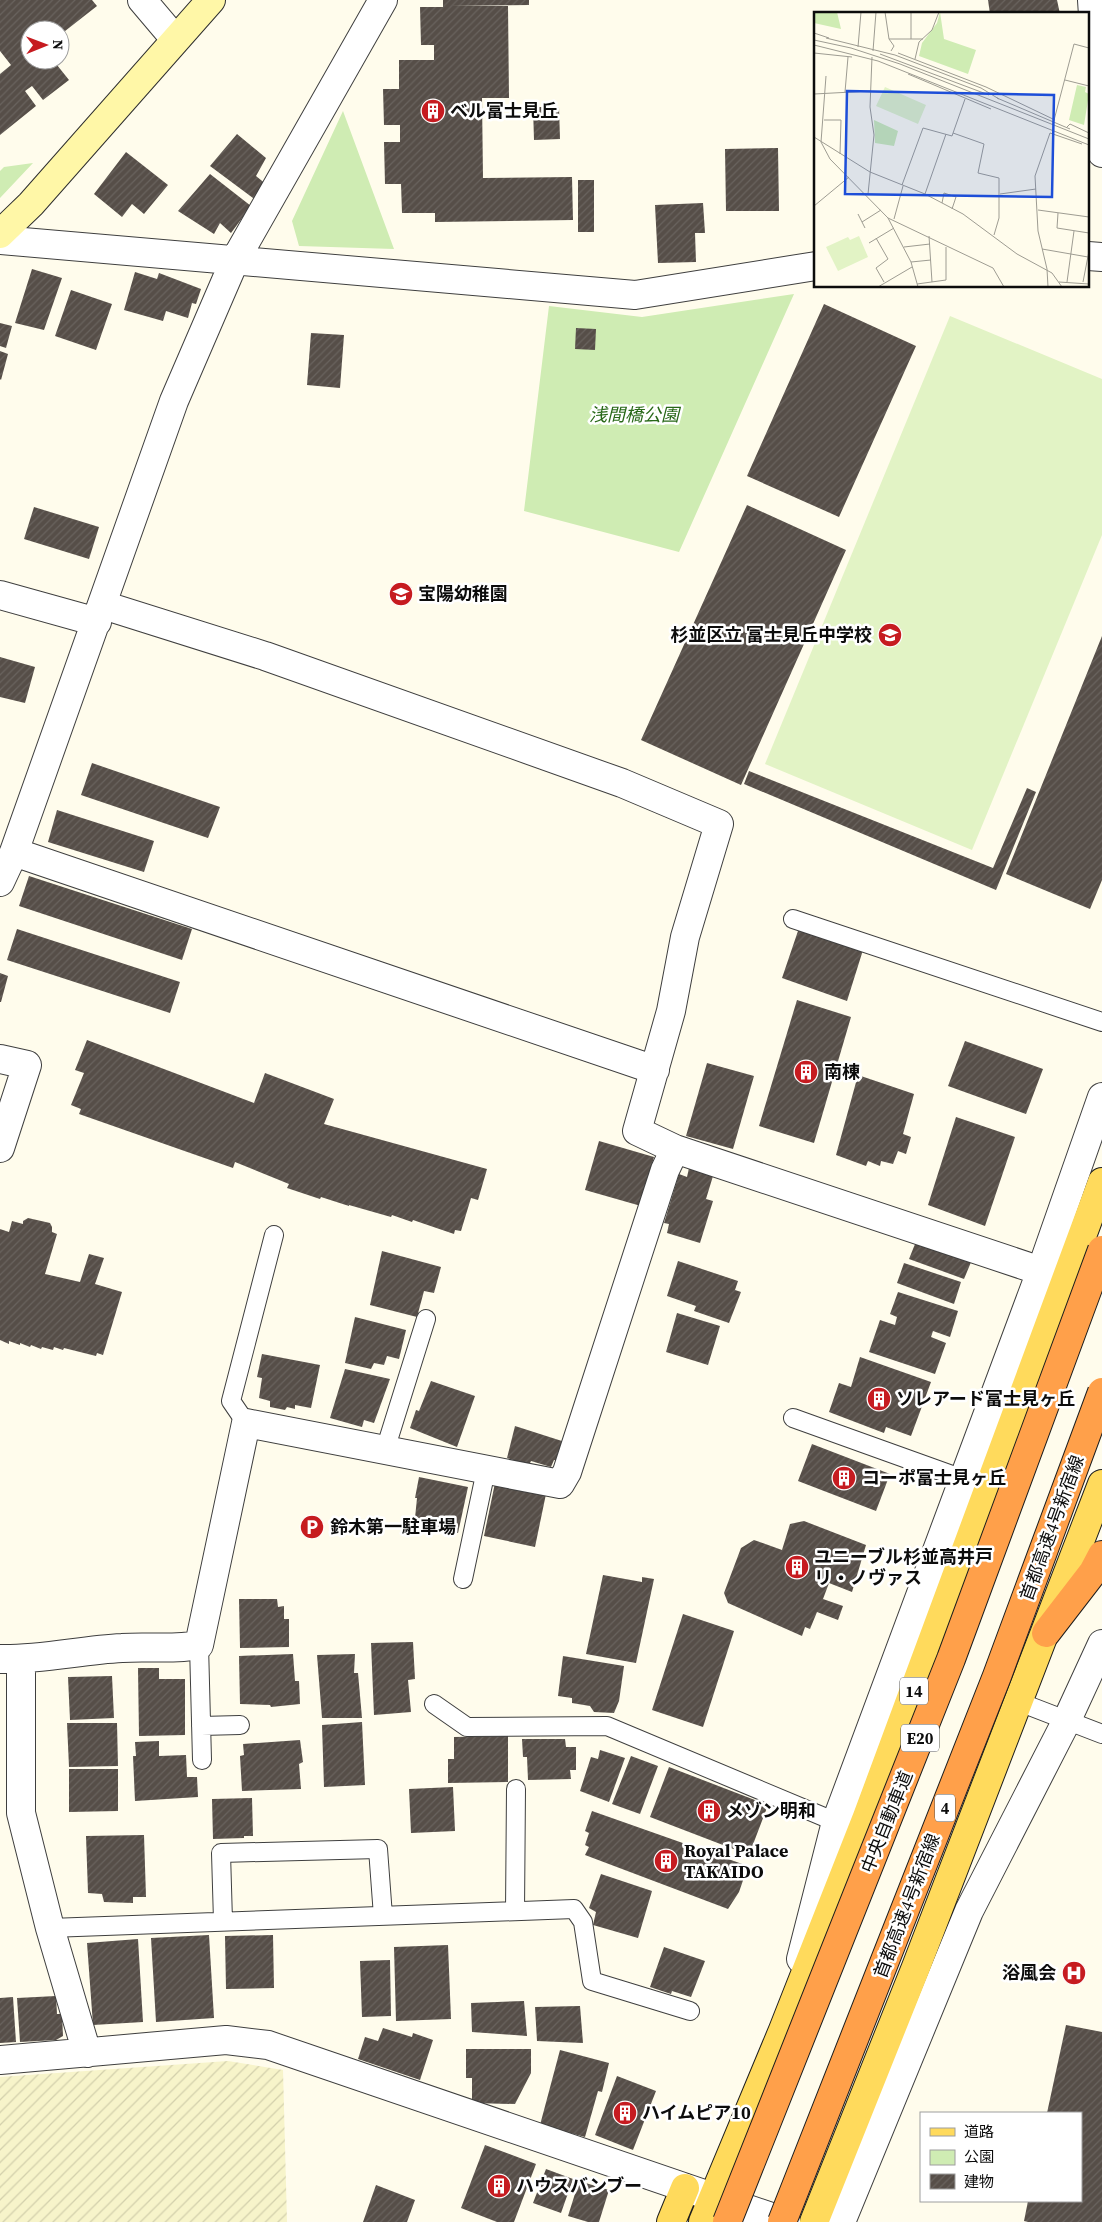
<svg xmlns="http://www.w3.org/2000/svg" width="1102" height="2222" viewBox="0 0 1102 2222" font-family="'Source Serif 4','Noto Sans JP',serif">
  <defs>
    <pattern id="farmland-furrows" width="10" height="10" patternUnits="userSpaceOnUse" patternTransform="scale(1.25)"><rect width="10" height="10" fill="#f7f4ca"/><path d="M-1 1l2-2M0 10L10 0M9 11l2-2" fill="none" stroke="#d3d0ac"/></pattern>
    <pattern id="building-hatch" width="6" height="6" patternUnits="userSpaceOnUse" patternTransform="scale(1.25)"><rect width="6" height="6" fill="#564e48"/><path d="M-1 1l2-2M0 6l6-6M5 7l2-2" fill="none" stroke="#69635e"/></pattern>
  </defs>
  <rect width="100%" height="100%" fill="#fffcec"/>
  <!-- farmland -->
  <path fill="url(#farmland-furrows)" d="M 228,2061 L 283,2070 L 287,2222 L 0,2222 L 0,2077 Z"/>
  <!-- park -->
  <path fill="#cfecb3" d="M 343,111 L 394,249 L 299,246 L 292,221 Z
    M 33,163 L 0,198 L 0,171 L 4,167 Z
    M 794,294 L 679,552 L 524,511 L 549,306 L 642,317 Z"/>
  <!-- pitch -->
  <path fill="#e2f3c5" d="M 950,316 L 1102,379 L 1102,535 L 972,850 L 765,764 Z"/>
  <!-- building -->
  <path fill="url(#building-hatch)" d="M 0,0 L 92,0 L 97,6 L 60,35 L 60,30 L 30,30 L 30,60 L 53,60 L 69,80 L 43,100 L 32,86 L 25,91 L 36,106 L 0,135 L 0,74 L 11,65 L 0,51 Z
    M 443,0 L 529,0 L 529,5 L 450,6 L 508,6 L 509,98 L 482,98 L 483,178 L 572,177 L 573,220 L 435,222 L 435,213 L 402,213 L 401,184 L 385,184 L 384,142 L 400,142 L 400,125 L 384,125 L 383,89 L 399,89 L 399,60 L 434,60 L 434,45 L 421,45 L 420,7 L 443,7 Z
    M 988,0 L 1057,0 L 1060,14 L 990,14 Z
    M 533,107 L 559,107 L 560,139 L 534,140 Z
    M 237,134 L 266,158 L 256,176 L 267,185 L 257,201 L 210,166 Z
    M 778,148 L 779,211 L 726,211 L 725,149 Z
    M 126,152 L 168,185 L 144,214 L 132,204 L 122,217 L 94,194 Z
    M 210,174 L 251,206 L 231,233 L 220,223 L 214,234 L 178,211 Z
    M 578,180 L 594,180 L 594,232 L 578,232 Z
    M 703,203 L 705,233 L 695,233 L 696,262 L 658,263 L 655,205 Z
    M 32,269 L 62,278 L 44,330 L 15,323 Z
    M 135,272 L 157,279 L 159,273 L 201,289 L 196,304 L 192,303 L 188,318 L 166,311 L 163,321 L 124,310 Z
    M 71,290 L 112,304 L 96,350 L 55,336 Z
    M 824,304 L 916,346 L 839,517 L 747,476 Z
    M 0,323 L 12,326 L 6,348 L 0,346 Z
    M 576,328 L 596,329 L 595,350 L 575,349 Z
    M 311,333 L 344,335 L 340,388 L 307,385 Z
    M 0,351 L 8,354 L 1,380 L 0,379 Z
    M 747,505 L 846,550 L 741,785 L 641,740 Z
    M 34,507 L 99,527 L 89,559 L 24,539 Z
    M 1102,636 L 1102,880 L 1090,909 L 1006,874 Z
    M 0,657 L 35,667 L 25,703 L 0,697 Z
    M 92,763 L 220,807 L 208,838 L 81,795 Z
    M 749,771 L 993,868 L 1027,788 L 1036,792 L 996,890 L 744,784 Z
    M 57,810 L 154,841 L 144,872 L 48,842 Z
    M 29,876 L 192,929 L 182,960 L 19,906 Z
    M 799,928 L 863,950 L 847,1001 L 782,978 Z
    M 17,929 L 180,982 L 170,1013 L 7,960 Z
    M 0,973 L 8,976 L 1,1002 L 0,1002 Z
    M 797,1000 L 851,1017 L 814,1143 L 759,1126 Z
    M 87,1040 L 254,1103 L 265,1073 L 334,1099 L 324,1124 L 487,1169 L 478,1200 L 471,1198 L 461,1231 L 455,1230 L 454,1234 L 413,1220 L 412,1222 L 392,1215 L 391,1217 L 349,1205 L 349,1206 L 321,1197 L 320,1199 L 287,1188 L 289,1184 L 235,1162 L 233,1168 L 79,1114 L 81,1109 L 71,1105 L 84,1073 L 75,1070 Z
    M 965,1041 L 1043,1069 L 1026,1114 L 948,1086 Z
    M 707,1063 L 754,1076 L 733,1149 L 686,1136 Z
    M 858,1075 L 914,1094 L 903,1134 L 911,1137 L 906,1154 L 898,1151 L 893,1164 L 881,1161 L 880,1166 L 868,1161 L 866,1166 L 836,1155 Z
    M 956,1117 L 1015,1137 L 985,1226 L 928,1205 Z
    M 599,1141 L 654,1157 L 641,1206 L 585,1190 Z
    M 689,1168 L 713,1176 L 706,1199 L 713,1201 L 700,1243 L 667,1233 L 669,1224 L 664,1223 L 679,1174 L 687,1177 Z
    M 28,1218 L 50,1223 L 52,1227 L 52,1232 L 57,1234 L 45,1274 L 80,1282 L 89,1254 L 104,1258 L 95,1284 L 122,1292 L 103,1355 L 97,1353 L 96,1356 L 64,1348 L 63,1350 L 54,1347 L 53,1350 L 42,1347 L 41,1349 L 31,1345 L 30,1347 L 20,1343 L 20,1345 L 9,1341 L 9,1344 L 0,1340 L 0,1229 L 9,1232 L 12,1221 L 23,1224 L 23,1221 Z
    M 919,1234 L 974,1255 L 964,1279 L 909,1259 Z
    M 382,1251 L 441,1267 L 434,1293 L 424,1291 L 417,1317 L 370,1305 Z
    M 678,1261 L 738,1281 L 735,1290 L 741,1292 L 729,1323 L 694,1311 L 696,1306 L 667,1296 Z
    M 904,1263 L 961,1282 L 954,1304 L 897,1283 Z
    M 898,1292 L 958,1311 L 950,1337 L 933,1331 L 931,1337 L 946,1343 L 935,1374 L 869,1352 L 880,1320 L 895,1325 L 897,1317 L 890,1314 Z
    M 677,1313 L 720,1326 L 708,1365 L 666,1352 Z
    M 355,1317 L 406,1330 L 399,1359 L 387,1356 L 384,1365 L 374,1363 L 371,1369 L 345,1363 Z
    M 262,1354 L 320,1365 L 311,1408 L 295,1405 L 295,1409 L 287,1407 L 285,1410 L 270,1407 L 270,1401 L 259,1398 L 262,1378 L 257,1377 Z
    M 860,1357 L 931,1382 L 911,1436 L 886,1427 L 884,1433 L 829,1412 L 839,1383 L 851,1387 Z
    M 345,1369 L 390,1379 L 374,1423 L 364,1420 L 362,1427 L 330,1418 Z
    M 431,1381 L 475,1396 L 457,1447 L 410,1428 L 416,1410 L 419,1411 Z
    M 515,1426 L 565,1442 L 559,1461 L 554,1460 L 551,1467 L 531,1461 L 529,1465 L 507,1458 Z
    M 812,1444 L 890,1474 L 876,1511 L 798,1481 Z
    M 419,1477 L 468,1487 L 458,1533 L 418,1525 L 418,1520 L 415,1518 L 417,1498 L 415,1498 Z
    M 495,1483 L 546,1494 L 535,1547 L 484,1536 Z
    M 804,1521 L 866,1545 L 852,1592 L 829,1583 L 823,1599 L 843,1606 L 838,1620 L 817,1612 L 810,1629 L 805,1627 L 802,1636 L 728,1603 L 724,1593 L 741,1548 L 754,1540 L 782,1550 L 790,1524 Z
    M 603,1575 L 642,1582 L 642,1577 L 654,1579 L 636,1663 L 586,1654 Z
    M 239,1599 L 277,1599 L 278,1607 L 284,1606 L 284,1619 L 289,1619 L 289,1647 L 240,1648 Z
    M 683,1614 L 734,1631 L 703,1727 L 652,1710 Z
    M 413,1642 L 415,1679 L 408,1680 L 411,1712 L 374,1715 L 371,1643 Z
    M 293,1654 L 295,1681 L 299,1681 L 300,1704 L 271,1707 L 270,1705 L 240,1704 L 239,1656 Z
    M 355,1654 L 354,1673 L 358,1673 L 362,1718 L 322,1718 L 317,1655 Z
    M 563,1656 L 624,1666 L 619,1701 L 614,1713 L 594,1712 L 590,1706 L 572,1703 L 572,1698 L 558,1696 Z
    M 138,1668 L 159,1668 L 159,1679 L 185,1679 L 185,1735 L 139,1736 Z
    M 112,1676 L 114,1718 L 70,1720 L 68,1677 Z
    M 362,1722 L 365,1785 L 324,1787 L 322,1725 Z
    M 67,1723 L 117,1723 L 118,1766 L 69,1767 Z
    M 508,1736 L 508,1782 L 448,1783 L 448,1759 L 454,1759 L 454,1737 Z
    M 522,1739 L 565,1739 L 566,1747 L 576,1747 L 576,1770 L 570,1770 L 571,1779 L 528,1780 L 527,1757 L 523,1757 Z
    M 300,1740 L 303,1762 L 299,1764 L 301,1789 L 242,1791 L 240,1756 L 244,1755 L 243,1744 Z
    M 159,1741 L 159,1756 L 186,1755 L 187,1777 L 197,1777 L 198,1797 L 135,1801 L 133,1756 L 136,1756 L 135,1742 Z
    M 600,1750 L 625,1758 L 609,1802 L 580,1791 L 591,1757 L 598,1759 Z
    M 631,1756 L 658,1766 L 640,1814 L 612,1804 Z
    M 669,1767 L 768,1805 L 749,1855 L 650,1817 Z
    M 69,1769 L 118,1769 L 118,1811 L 69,1812 Z
    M 453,1787 L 455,1831 L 411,1833 L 409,1789 Z
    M 252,1798 L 253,1836 L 244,1836 L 244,1838 L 213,1839 L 212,1799 Z
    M 592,1811 L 748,1866 L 739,1892 L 728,1909 L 585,1855 L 589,1847 L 585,1845 L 589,1833 L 585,1831 Z
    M 144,1835 L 146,1897 L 133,1897 L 133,1903 L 104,1902 L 102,1894 L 88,1893 L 86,1836 Z
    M 601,1874 L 652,1891 L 638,1938 L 593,1925 L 596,1912 L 589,1908 Z
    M 209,1935 L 214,2018 L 156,2022 L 151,1938 Z
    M 273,1935 L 274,1988 L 226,1989 L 225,1936 Z
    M 138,1939 L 143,2022 L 93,2025 L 87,1943 Z
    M 448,1945 L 451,2019 L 396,2021 L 394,1947 Z
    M 664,1947 L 705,1961 L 691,1997 L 672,1991 L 671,1994 L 650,1987 Z
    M 390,1960 L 391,2016 L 362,2017 L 360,1961 Z
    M 56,1996 L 57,2014 L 62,2014 L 63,2036 L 56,2040 L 20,2042 L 17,1998 Z
    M 13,1997 L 16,2042 L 0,2043 L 0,1998 Z
    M 524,2001 L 527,2036 L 472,2032 L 471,2003 Z
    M 580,2006 L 583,2043 L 537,2041 L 535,2007 Z
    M 1066,2025 L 1102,2032 L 1102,2222 L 1028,2222 L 1024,2221 L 1028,2201 L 1081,2201 L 1081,2113 L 1047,2113 Z
    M 383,2028 L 412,2037 L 413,2033 L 433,2040 L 420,2080 L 358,2059 L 365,2037 L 378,2041 Z
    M 466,2049 L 531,2049 L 531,2073 L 515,2104 L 472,2103 L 472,2078 L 466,2078 Z
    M 560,2050 L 609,2063 L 602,2092 L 598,2091 L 585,2137 L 540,2125 Z
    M 617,2076 L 656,2091 L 633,2150 L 595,2135 Z
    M 485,2145 L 536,2164 L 514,2222 L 497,2222 L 461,2208 Z
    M 546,2169 L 573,2179 L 561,2213 L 533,2203 Z
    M 579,2181 L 609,2190 L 599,2222 L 588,2222 L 568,2216 Z
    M 376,2185 L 415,2200 L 407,2222 L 363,2222 Z"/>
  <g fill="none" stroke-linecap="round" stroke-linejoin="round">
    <!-- lane casing -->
    <g stroke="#3f3f3f" stroke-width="20">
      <path id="lane" d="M 793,919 L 1102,1022
        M 793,1418 L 963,1479
        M 246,1423 L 231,1401 L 274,1235
        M 385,1450 L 426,1319
        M 463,1579 L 486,1470
        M 199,1645 L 202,1760
        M 1019,1702 L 1102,1734
        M 434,1704 L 467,1727 L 607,1726 L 836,1822
        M 201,1726 L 240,1725
        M 515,1911 L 516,1789
        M 223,1921 L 221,1853 L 378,1849 L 383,1916
        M 50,1928 L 574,1909 L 583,1922 L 592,1981 L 690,2011"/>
    </g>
    <!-- street casing -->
    <g stroke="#3f3f3f" stroke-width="30">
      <path id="street" d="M 142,0 L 175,39
        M 1092,0 L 1102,153
        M 0,240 L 635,295 L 816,266
        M 1088,256 L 1102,257
        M 0,595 L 97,622
        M 103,605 L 265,656 L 622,783 L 719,824 L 685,937 L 671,1011 L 637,1131 L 675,1149 L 1041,1271
        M 14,852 L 655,1070
        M 0,882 L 14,852 L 174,401 L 234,262 L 383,0
        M 0,1059 L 27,1065 L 0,1148
        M 0,1659 C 41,1660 81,1650 122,1648 C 148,1646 173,1650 199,1645 L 246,1423 L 560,1484 L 567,1472 L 665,1170 L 675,1149
        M 21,1660 L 21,1813 L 50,1928 L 87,2053
        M 801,1959 L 836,1822 L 1041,1271 L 1102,1097
        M 0,2060 L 226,2040 L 268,2045 L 786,2222
        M 841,2222 L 969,1911 L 1067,1720 L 1102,1644"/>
    </g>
    <!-- secondary casing -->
    <g stroke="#2e2e2e" stroke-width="30">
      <path id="secondary" d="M 0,234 L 31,204 L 211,0"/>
    </g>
    <!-- primary casing -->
    <g stroke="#1d1d1d" stroke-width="30">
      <path id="primary" d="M 671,2222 L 685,2188
        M 703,2222 L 783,2030 L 867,1817 L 1102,1182
        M 814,2222 L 916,1967 L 1102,1484"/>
    </g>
    <!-- highway casing -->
    <g stroke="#1d1d1d" stroke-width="30">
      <path id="highway" d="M 1046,1633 L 1093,1572 L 1102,1555"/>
    </g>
    <!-- lane -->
    <use href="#lane" stroke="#fff" stroke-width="18"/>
    <!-- street -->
    <use href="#street" stroke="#fff" stroke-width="28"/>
    <!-- secondary -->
    <use href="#secondary" stroke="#fff7a7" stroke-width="28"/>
    <!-- primary -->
    <use href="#primary" stroke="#ffda5c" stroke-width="28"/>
    <!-- highway -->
    <use href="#highway" stroke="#ffa04a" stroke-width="28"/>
    <!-- highway-bridge casing -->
    <g stroke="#1d1d1d" stroke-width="30" stroke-linecap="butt">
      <path id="highway-bridge" d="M 727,2222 L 951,1659 L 1102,1250
        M 782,2222 L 997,1676 L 1102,1392"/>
    </g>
    <!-- highway-bridge -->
    <use href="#highway-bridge" stroke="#ffa04a" stroke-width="28"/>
  </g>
  <!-- icons -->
  <defs>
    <g id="building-disc" transform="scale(1.25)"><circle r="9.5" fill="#c61b20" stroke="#fff"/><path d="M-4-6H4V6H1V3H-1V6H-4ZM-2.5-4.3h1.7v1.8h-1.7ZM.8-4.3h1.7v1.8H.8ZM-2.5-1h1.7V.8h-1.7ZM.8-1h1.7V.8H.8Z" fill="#fff"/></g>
    <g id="school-disc" transform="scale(1.25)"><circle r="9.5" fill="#c61b20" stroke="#fff"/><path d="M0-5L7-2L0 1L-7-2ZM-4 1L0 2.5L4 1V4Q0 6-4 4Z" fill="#fff"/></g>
    <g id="parking-disc" transform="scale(1.25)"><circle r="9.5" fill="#c61b20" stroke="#fff"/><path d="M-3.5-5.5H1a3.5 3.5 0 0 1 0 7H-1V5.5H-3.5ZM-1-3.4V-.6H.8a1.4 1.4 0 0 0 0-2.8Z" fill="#fff"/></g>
    <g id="hospital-disc" transform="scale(1.25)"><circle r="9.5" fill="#c61b20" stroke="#fff"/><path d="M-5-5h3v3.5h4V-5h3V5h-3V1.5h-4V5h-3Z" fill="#fff"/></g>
  </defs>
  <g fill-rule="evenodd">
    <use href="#building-disc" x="433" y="111"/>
    <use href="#school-disc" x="401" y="594"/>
    <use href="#school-disc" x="890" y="635"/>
    <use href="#building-disc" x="806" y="1072"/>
    <use href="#building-disc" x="879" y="1399"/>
    <use href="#building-disc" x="844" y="1478"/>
    <use href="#parking-disc" x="312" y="1527"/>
    <use href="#building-disc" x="797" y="1567"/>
    <use href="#building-disc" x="709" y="1811"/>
    <use href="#building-disc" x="666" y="1861"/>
    <use href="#hospital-disc" x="1074" y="1973"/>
    <use href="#building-disc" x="625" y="2113"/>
    <use href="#building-disc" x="499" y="2186"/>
  </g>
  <g text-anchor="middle" stroke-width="5" stroke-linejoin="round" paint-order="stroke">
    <!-- shield labels -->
    <g fill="#fff" stroke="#555" stroke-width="1">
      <rect x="900" y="1677.5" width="28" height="27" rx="4"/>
      <rect x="901" y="1724.5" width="38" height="27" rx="4"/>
      <rect x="935" y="1794.5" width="20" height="27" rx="4"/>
    </g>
    <g font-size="16" font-weight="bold" fill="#0c0c0c">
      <text x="914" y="1697">14</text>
      <text x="920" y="1744">E20</text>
      <text x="945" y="1814">4</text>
    </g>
    <!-- poi labels -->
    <g font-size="18" font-weight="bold" fill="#0c0c0c" stroke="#fff" text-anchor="start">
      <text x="450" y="117">ベル富士見丘</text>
      <text x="418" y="600">宝陽幼稚園</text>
      <text x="872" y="641" text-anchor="end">杉並区立 富士見丘中学校</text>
      <text x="824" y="1078">南棟</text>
      <text x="896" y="1405">ソレアード富士見ヶ丘</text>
      <text x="862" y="1484">コーポ富士見ヶ丘</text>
      <text x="330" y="1533">鈴木第一駐車場</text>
      <text x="814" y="1563">ユニーブル杉並高井戸<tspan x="814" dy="21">リ・ノヴァス</tspan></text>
      <text x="726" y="1817">メゾン明和</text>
      <text x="684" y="1857">Royal Palace<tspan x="684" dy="21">TAKAIDO</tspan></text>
      <text x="1056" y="1979" text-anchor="end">浴風会</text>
      <text x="642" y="2119">ハイムピア10</text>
      <text x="516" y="2192">ハウスバンブー</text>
    </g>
    <!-- park labels -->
    <g font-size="18" font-style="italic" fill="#286818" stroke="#fff">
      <text x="634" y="421">浅間橋公園</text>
    </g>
    <!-- street labels -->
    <g font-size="18" fill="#0c0c0c" stroke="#fff">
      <text transform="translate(1052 1528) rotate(-70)" y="6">首都高速4号新宿線</text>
      <text transform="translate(887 1822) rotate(-68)" y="6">中央自動車道</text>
      <text transform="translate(907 1906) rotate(-69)" y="6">首都高速4号新宿線</text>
    </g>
  </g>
  <!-- overview -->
  <g transform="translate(814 12)">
    <rect width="275" height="275" fill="#fffcec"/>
    <path d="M 0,0 L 23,0 L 27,17 L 0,11 ZM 126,0 L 130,27 L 162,38 L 154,62 L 105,44 L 108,31 L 123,11 ZM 263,73 L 272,75 L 271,80 L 275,82 L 270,113 L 255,108 ZM 60,108 L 84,119 L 80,134 L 61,131 Z" fill="#cfecb3"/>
    <path d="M 71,75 L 112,93 L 104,112 L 62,94 ZM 45,224 L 54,245 L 24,259 L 12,235 L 34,225 L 36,228 Z" fill="#e2f3c5"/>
    <path fill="none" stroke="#9e9c92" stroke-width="1" d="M 71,0 L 75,27 L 80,34 L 77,39M 0,21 L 15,26M 12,26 L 81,43 L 167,76 L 185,87M 75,27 L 109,27M 97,27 L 97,0M 0,28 L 37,36 L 86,52 L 275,127M 0,33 L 64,49 L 275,133M 44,35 L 47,0M 59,39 L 62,0M 0,41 L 38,45M 84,41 L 172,75 L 241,108M 66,42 L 175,83M 101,47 L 105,30 L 118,18 L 125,0M 94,62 L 177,97M 12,64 L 7,130 L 16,147 L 74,206 L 179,256 L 190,275M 251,68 L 275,74M 31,80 L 34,45M 0,82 L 57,79M 183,86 L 256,117M 10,108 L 27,108 L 26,142M 239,112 L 260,32 L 275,36M 253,115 L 256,112 L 275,121M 139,121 L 170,132 L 164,161 L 185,166 L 185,206 L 180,223M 236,121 L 268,132M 0,125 L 56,160 L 111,182 L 149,202 L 203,242 L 238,261 L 248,275M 88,173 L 109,116 L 138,124 L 151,87M 54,182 L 60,123 L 56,95 L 58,45M 111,182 L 132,122M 186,182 L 222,177M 128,191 L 130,181 L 142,185 L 138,197M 0,194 L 35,165M 224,198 L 275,205M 244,201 L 243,216 L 275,221M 44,202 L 51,216M 74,206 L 97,250 L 104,275M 80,207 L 89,174M 48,210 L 67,198M 115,224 L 118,270M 62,226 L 74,247 L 62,256 L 70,270M 55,231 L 80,216M 90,235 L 116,232M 228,237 L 274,245M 97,250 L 117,248M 245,270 L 275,272M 253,270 L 260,219M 269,270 L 275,239M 103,272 L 132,268 L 132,235M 64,275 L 98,255M 234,275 L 233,257 L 224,219 L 221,164 L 236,121"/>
    <path fill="#1d4ed8" fill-opacity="0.15" stroke="#1d4ed8" stroke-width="2.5" d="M 33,79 L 240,83 L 238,185 L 31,182 Z"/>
    <rect width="275" height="275" fill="none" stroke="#0c0c0c" stroke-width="2.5"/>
  </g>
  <!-- legend -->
  <rect x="920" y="2112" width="162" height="90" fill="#ffffff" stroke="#9e9e9e"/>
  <rect x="930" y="2128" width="25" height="8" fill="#ffda5c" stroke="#9e9e9e"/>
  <text x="964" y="2137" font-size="15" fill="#0c0c0c">道路</text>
  <rect x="930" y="2150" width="25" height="15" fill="#cfecb3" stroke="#9e9e9e"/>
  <text x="964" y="2162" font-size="15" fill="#0c0c0c">公園</text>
  <rect x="930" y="2174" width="25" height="15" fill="url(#building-hatch)" stroke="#9e9e9e"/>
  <text x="964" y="2187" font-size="15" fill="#0c0c0c">建物</text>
  <!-- north arrow -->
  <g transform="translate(45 45) rotate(89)"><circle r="24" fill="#ffffff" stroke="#9e9e9e"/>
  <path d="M0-4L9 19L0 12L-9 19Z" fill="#c61b20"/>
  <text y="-8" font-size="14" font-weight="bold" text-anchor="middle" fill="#0c0c0c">N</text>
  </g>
</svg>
